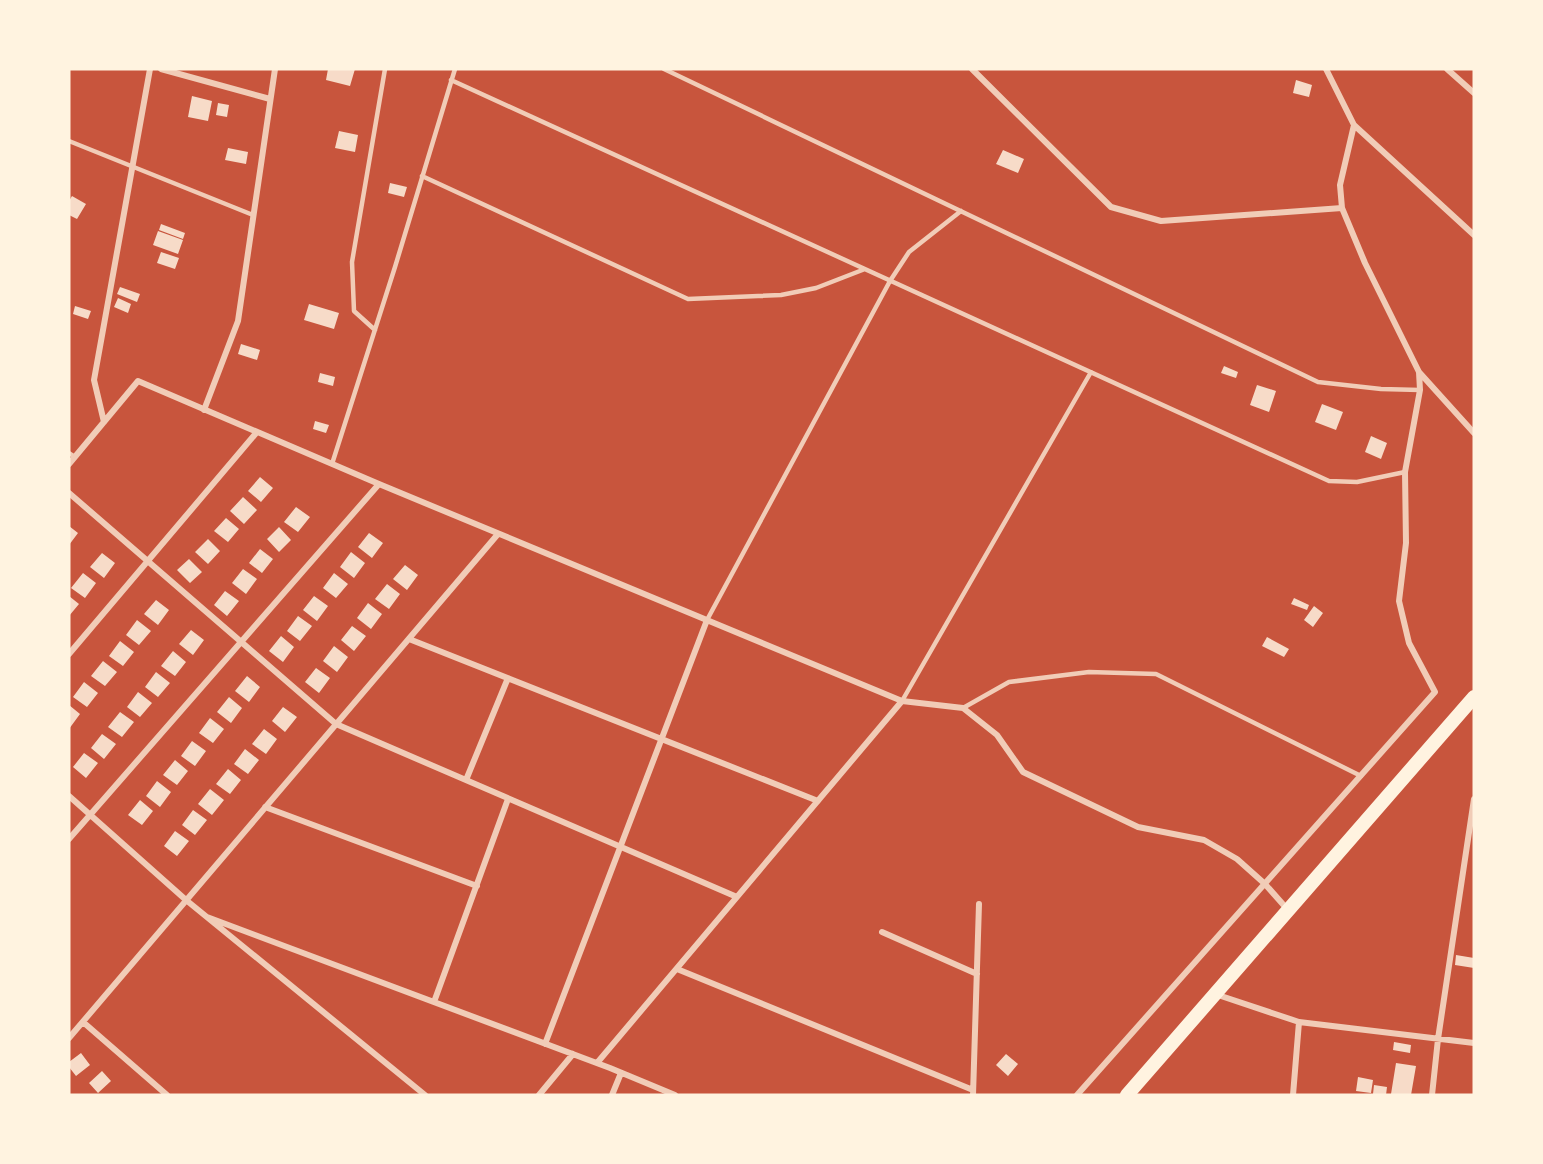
<svg xmlns="http://www.w3.org/2000/svg" width="1543" height="1164" viewBox="0 0 1543 1164" font-family="'IBM Plex Sans',sans-serif">
  <rect width="100%" height="100%" fill="#c8553d"/>
  <!-- building -->
  <path fill="#f7dbc8" d="M 328,69 L 355,69 L 350,86 L 326,80 Z
    M 1296,80 L 1312,85 L 1309,97 L 1293,93 Z
    M 192,96 L 212,101 L 208,121 L 188,117 Z
    M 218,103 L 229,105 L 227,117 L 216,115 Z
    M 339,131 L 358,135 L 355,152 L 335,148 Z
    M 228,148 L 248,152 L 246,164 L 225,160 Z
    M 1003,150 L 1024,159 L 1018,173 L 996,164 Z
    M 390,183 L 407,187 L 404,197 L 388,193 Z
    M 72,196 L 86,204 L 77,219 L 69,215 L 69,201 Z
    M 161,224 L 185,233 L 183,239 L 159,230 Z
    M 158,231 L 183,240 L 178,254 L 153,245 Z
    M 161,252 L 179,258 L 175,269 L 157,263 Z
    M 120,287 L 140,294 L 137,302 L 117,294 Z
    M 118,298 L 131,304 L 128,313 L 114,307 Z
    M 309,304 L 339,313 L 334,329 L 304,320 Z
    M 75,306 L 91,311 L 88,319 L 73,314 Z
    M 241,344 L 260,350 L 257,360 L 238,354 Z
    M 1224,366 L 1238,372 L 1236,378 L 1221,373 Z
    M 320,373 L 335,377 L 333,386 L 318,382 Z
    M 1257,385 L 1276,391 L 1269,412 L 1250,405 Z
    M 1322,404 L 1343,412 L 1336,430 L 1315,422 Z
    M 315,421 L 329,425 L 326,433 L 313,429 Z
    M 1371,436 L 1387,443 L 1381,459 L 1365,452 Z
    M 260,477 L 273,488 L 261,502 L 248,491 Z
    M 243,497 L 257,510 L 244,524 L 230,511 Z
    M 296,507 L 310,517 L 298,532 L 284,522 Z
    M 226,518 L 239,529 L 228,542 L 214,531 Z
    M 69,526 L 78,533 L 69,545 Z
    M 279,527 L 291,540 L 279,552 L 267,539 Z
    M 369,533 L 383,543 L 372,558 L 358,547 Z
    M 208,539 L 220,551 L 208,564 L 195,552 Z
    M 260,549 L 273,559 L 262,573 L 249,563 Z
    M 351,552 L 365,563 L 354,578 L 340,567 Z
    M 102,553 L 115,563 L 104,578 L 90,567 Z
    M 189,559 L 202,572 L 190,583 L 177,570 Z
    M 405,565 L 418,575 L 407,590 L 393,579 Z
    M 243,569 L 257,579 L 246,594 L 232,583 Z
    M 83,573 L 96,583 L 85,598 L 71,588 Z
    M 334,573 L 348,584 L 336,598 L 323,588 Z
    M 387,584 L 400,594 L 389,609 L 375,599 Z
    M 225,591 L 239,601 L 227,616 L 214,605 Z
    M 69,596 L 79,604 L 69,616 Z
    M 314,596 L 328,606 L 317,621 L 303,610 Z
    M 1294,598 L 1309,605 L 1307,610 L 1291,604 Z
    M 156,600 L 169,610 L 158,625 L 144,614 Z
    M 368,603 L 382,614 L 371,629 L 357,618 Z
    M 1314,606 L 1323,613 L 1313,627 L 1304,620 Z
    M 298,616 L 312,626 L 300,641 L 287,631 Z
    M 137,620 L 151,631 L 139,645 L 126,635 Z
    M 352,626 L 366,636 L 354,651 L 341,640 Z
    M 191,630 L 204,640 L 193,655 L 179,644 Z
    M 281,636 L 294,647 L 283,662 L 269,651 Z
    M 1267,637 L 1289,649 L 1284,657 L 1262,646 Z
    M 120,641 L 134,652 L 123,666 L 109,656 Z
    M 334,646 L 348,657 L 337,672 L 323,661 Z
    M 173,651 L 186,662 L 175,676 L 161,666 Z
    M 103,661 L 117,672 L 105,686 L 91,676 Z
    M 316,668 L 330,678 L 319,693 L 305,682 Z
    M 156,672 L 170,683 L 158,697 L 145,687 Z
    M 247,676 L 260,687 L 249,702 L 235,691 Z
    M 84,682 L 98,693 L 87,707 L 73,697 Z
    M 138,692 L 152,703 L 140,717 L 127,707 Z
    M 229,697 L 242,708 L 231,723 L 217,712 Z
    M 69,705 L 80,714 L 69,729 Z
    M 283,707 L 297,717 L 285,732 L 272,721 Z
    M 120,712 L 134,722 L 122,737 L 108,727 Z
    M 210,718 L 224,729 L 213,743 L 199,733 Z
    M 264,729 L 277,739 L 266,754 L 252,744 Z
    M 102,734 L 116,744 L 104,759 L 91,748 Z
    M 192,741 L 206,751 L 195,766 L 181,756 Z
    M 245,749 L 259,760 L 248,774 L 234,764 Z
    M 84,753 L 98,763 L 86,778 L 73,767 Z
    M 175,760 L 188,771 L 177,785 L 163,775 Z
    M 228,769 L 241,780 L 230,794 L 216,784 Z
    M 157,781 L 171,792 L 160,807 L 146,796 Z
    M 210,789 L 224,800 L 212,815 L 198,804 Z
    M 140,800 L 153,811 L 142,825 L 128,815 Z
    M 193,810 L 207,820 L 195,835 L 182,825 Z
    M 175,831 L 189,841 L 177,856 L 164,846 Z
    M 1456,955 L 1474,958 L 1474,968 L 1455,965 Z
    M 1394,1042 L 1411,1045 L 1410,1053 L 1393,1050 Z
    M 81,1053 L 90,1065 L 76,1076 L 69,1067 L 69,1062 Z
    M 1006,1054 L 1018,1064 L 1008,1076 L 996,1065 Z
    M 1396,1063 L 1416,1066 L 1411,1095 L 1391,1094 Z
    M 102,1071 L 111,1081 L 98,1093 L 89,1083 Z
    M 1358,1077 L 1373,1080 L 1371,1093 L 1356,1091 Z
    M 1374,1085 L 1387,1087 L 1386,1095 L 1373,1094 Z"/>
  <g fill="none" stroke-linecap="round" stroke-linejoin="round">
    <!-- service -->
    <path stroke="#f1ccb7" stroke-width="4.5" d="M 664,69 L 1318,382 L 1381,389 L 1420,390
      M 451,80 L 1329,481 L 1357,482 L 1405,472
      M 69,141 L 253,215
      M 422,176 L 688,299 L 781,295 L 816,288 L 865,269
      M 375,330 L 354,311 L 352,262 L 385,69
      M 69,453 L 75,457
      M 332,464 L 395,267 L 455,69
      M 707,620 L 890,281 L 909,252 L 961,211
      M 902,701 L 1091,372
      M 963,708 L 1009,682 L 1089,672 L 1156,674 L 1361,776"/>
    <!-- minor -->
    <path stroke="#f1ccb7" stroke-width="6" d="M 161,69 L 270,99
      M 972,69 L 1111,207 L 1161,221 L 1342,208
      M 1326,69 L 1354,125 L 1474,235
      M 1447,69 L 1474,93
      M 1354,125 L 1340,185 L 1342,208 L 1365,263 L 1419,372 L 1474,433
      M 204,410 L 238,321 L 275,69
      M 104,422 L 94,380 L 150,69
      M 69,464 L 138,381 L 379,484 L 902,701 L 963,708 L 997,735 L 1023,772 L 1138,827 L 1204,840 L 1237,859 L 1265,884 L 1288,910
      M 69,493 L 336,724 L 737,897
      M 409,639 L 818,801
      M 69,654 L 257,432
      M 466,780 L 508,678
      M 69,796 L 186,900 L 425,1095
      M 265,807 L 477,886
      M 69,839 L 379,484
      M 207,917 L 610,1068 L 675,1095
      M 882,932 L 977,974
      M 677,969 L 973,1090
      M 1215,994 L 1299,1022 L 1474,1043
      M 434,1002 L 508,799
      M 83,1022 L 167,1095
      M 69,1038 L 498,534
      M 545,1044 L 707,620
      M 597,1063 L 902,701
      M 539,1095 L 573,1054
      M 612,1095 L 621,1073
      M 973,1095 L 979,904
      M 1077,1095 L 1435,692 L 1409,643 L 1399,601 L 1406,543 L 1405,472 L 1420,390 L 1419,372
      M 1293,1095 L 1299,1022
      M 1432,1095 L 1438,1039 L 1474,799"/>
    <!-- primary -->
    <path stroke="#fff3e0" stroke-width="14" d="M 1127,1095 L 1474,697"/>
  </g>
  <!-- border -->
  <rect width="1543" height="1164" fill="none" stroke="#fff3e0" stroke-width="141"/>
</svg>
